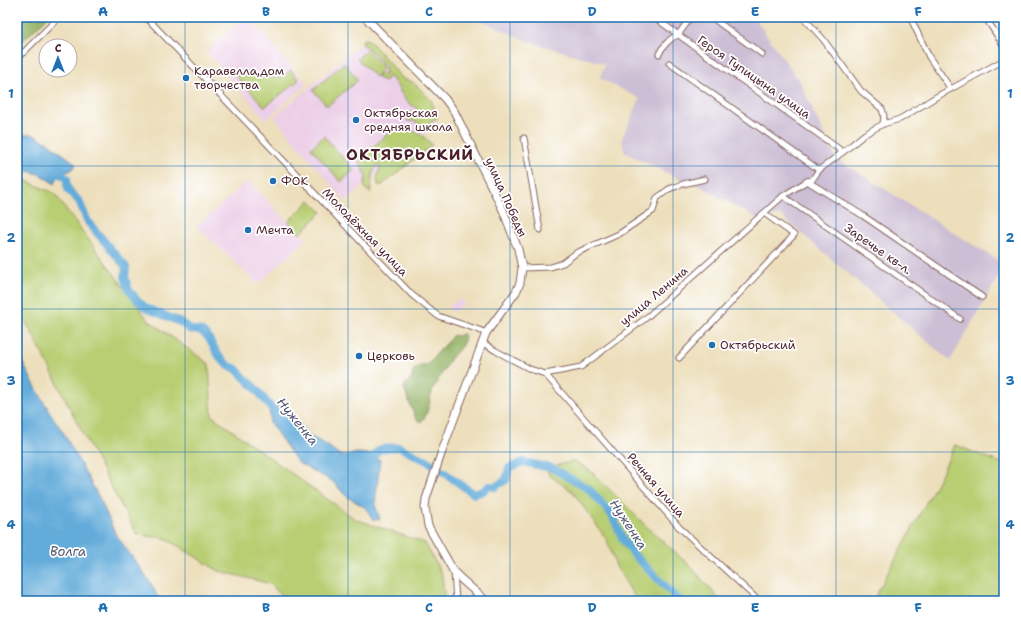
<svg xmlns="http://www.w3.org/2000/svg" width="1021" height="618" viewBox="0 0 1021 618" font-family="'Shantell Sans',sans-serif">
  <rect width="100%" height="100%" fill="#fff"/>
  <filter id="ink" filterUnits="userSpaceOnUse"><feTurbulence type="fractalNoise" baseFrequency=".025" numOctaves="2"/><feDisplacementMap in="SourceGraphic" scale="8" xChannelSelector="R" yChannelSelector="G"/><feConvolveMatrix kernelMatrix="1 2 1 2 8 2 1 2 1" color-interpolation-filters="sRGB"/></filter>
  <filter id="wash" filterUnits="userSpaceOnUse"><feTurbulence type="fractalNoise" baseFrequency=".012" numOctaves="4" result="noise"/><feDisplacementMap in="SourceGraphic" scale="16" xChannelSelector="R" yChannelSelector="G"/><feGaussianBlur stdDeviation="0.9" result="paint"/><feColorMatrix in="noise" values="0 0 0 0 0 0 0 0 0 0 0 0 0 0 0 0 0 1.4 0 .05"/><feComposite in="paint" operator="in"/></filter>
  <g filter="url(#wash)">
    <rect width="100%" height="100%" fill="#eddfbc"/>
    <!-- built -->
    <path fill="#edd0e8" d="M 245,17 L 248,17 L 307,84 L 266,120 L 206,51 Z
      M 366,40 L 437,123 L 345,201 L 274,117 Z
      M 246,182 L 253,186 L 306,240 L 258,284 L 196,226 L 212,213 Z
      M 460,299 L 464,304 L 453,312 L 449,306 Z"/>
    <!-- industrial -->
    <path fill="#ccbed4" d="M 474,17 L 754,17 L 800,82 L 835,158 L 1004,264 L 1004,267 L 950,361 L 780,215 L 761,221 L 700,186 L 690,184 L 624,152 L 622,138 L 640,99 L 600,78 L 605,64 L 524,40 Z"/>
    <!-- green -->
    <path fill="#b8ce72" stroke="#81764e" d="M 366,39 L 370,41 L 403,79 L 413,82 L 431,100 L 438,118 L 431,121 L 430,127 L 426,130 L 414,121 L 408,121 L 404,117 L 409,113 L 415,111 L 417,108 C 400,101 401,86 389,76 L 385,81 L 377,78 L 379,74 L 385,74 L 386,67 L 372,52 L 363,45 L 362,40 Z
      M 367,50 L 384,68 L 375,77 L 357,59 Z
      M 344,63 L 358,80 L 327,106 L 313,90 Z
      M 291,70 L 299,80 L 265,107 L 234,74 L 282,78 Z
      M 398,125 C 411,129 423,134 432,145 L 382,185 L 378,185 L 377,178 L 380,166 L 378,165 C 370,172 373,183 370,193 L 364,186 L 366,176 L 359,161 L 368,151 Z
      M 324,136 L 354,170 L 341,182 L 311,148 Z
      M 24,180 L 54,193 L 148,320 L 209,364 L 212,416 L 355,519 L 425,543 L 442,575 L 445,601 L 286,601 L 271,584 L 219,571 L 165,538 L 137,535 L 85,438 L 32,333 L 17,307 L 17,186 Z
      M 310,200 L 322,212 L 300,234 L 288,222 Z
      M 955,445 L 1004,464 L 1004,601 L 884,601 L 876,595 L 939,479 Z
      M 575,461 L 593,473 L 645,525 L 690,566 L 721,601 L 637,601 L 616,566 L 607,540 L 573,492 L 549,475 L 546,468 Z"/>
    <!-- forest -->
    <path fill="#92b164" stroke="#6e6848" d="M 17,17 L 48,17 L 17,46 Z
      M 461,334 L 464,334 C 465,337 465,340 463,343 C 461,348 455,353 451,358 C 446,366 442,374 437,382 C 428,394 431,413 421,422 L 416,419 L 404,389 L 405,384 L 412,378 C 413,364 419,368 429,364 C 434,356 440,350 447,343 C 450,340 450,338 453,335 L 458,336 Z"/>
    <!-- water -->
    <path fill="#63acda" stroke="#566682" d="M 31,134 L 47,142 L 75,163 L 75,167 L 70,171 L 59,173 L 55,184 L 39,174 L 17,168 L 17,136 Z
      M 17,353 C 32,379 45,407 63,432 L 101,501 L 115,533 L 150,582 L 160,601 L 17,601 Z
      M 269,406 L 277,407 L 289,415 L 300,424 L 311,437 L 327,445 L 341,456 C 355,452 368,451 380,460 L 375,505 L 380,519 L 373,520 L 366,508 L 346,496 L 332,481 L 298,463 L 270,423 Z"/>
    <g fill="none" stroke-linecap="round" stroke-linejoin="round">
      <!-- river -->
      <path stroke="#63acda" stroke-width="8" d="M 50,168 L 67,178 L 67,185 L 69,191 L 79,201 L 88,222 L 126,267 L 125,277 L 128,288 L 136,299 L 146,308 L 180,322 L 191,330 L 201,331 L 208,337 L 217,353 L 222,360 L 229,366 L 235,368 L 257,390 L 276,414
        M 366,463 L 379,450 L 387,448 L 399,447 L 429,462 L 449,476 L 474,494 L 483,491 L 489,486 L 495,487 L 506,480 L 509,468 L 523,462 L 552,468 L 589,489 L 612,515 L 623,540 L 636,557 L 680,601"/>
    </g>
  </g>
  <g filter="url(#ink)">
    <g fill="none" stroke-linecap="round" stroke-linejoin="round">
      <!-- street casing -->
      <g stroke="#83625e" stroke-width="7">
        <path id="street" d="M 146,17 L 412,295 L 438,316 L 479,330 L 486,333
          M 654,17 C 716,63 781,107 843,152
          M 711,17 L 762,54
          M 803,17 L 823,39 L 861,91 L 882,109 L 884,116 L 883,124
          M 985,17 L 1004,46
          M 912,21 L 929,57 L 951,89
          M 659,54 C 662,47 671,37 678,35 L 691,17
          M 17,59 L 59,17
          M 669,63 L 819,170
          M 524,138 L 540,230
          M 807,181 L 862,215 L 982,297
          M 783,196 L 960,319
          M 522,268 L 551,267 L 563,263 L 576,253 L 619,234 L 653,211 L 657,198 L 669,189 L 683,184 L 705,179
          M 482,342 L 496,351 L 530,369 L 545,374 L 581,367 L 646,318 L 783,196 L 807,181 L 812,180 L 819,170 L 843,152 L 865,134 L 883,124 L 900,119 L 936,97 L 1004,60
          M 679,358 L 794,235 L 764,213
          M 545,374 L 679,527 L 759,601
          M 454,572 L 456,601"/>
      </g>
      <!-- secondary casing -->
      <g stroke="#83625e" stroke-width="9">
        <path id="secondary" d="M 365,17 L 445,99 L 454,111 L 503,210 L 518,249 L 522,268 L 520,283 L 516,292 L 486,333 L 441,454 L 426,499 L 425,508 L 428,526 L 454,572 L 461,579 L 486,601"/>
      </g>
      <!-- street -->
      <use href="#street" stroke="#fff" stroke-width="5"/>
      <!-- secondary -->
      <use href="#secondary" stroke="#fff" stroke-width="7"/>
    </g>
  </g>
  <!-- grid -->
  <path fill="none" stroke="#1f6fb2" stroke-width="1" stroke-opacity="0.55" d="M 185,17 L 185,601M 348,17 L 348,601M 510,17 L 510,601M 673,17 L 673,601M 836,17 L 836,601M 17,166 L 1004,166M 17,309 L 1004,309M 17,452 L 1004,452"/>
  <!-- markers -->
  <g fill="#1f6fb2" stroke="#fff" stroke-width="1.5">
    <circle cx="186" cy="78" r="4"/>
    <circle cx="356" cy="120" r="4"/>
    <circle cx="273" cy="181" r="4"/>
    <circle cx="248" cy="230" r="4"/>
    <circle cx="712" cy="345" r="4"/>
    <circle cx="359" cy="356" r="4"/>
  </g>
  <g text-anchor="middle" stroke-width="3.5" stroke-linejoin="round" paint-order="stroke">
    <!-- poi labels -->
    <g font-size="12" fill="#4a1f2b" stroke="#fff" text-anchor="start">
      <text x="194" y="75">Каравелла,дом<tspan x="194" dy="14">творчества</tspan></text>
      <text x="364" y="117">Октябрьская<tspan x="364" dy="14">средняя школа</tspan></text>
      <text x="281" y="185">ФОК</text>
      <text x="256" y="234">Мечта</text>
      <text x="720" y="349">Октябрьский</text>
      <text x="367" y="360">Церковь</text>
    </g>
    <!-- street labels -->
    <g font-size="12" fill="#4a1f2b" stroke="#fff">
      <text transform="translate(754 77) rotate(35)" y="4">Героя Тупицына улица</text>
      <text transform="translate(506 197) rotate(66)" y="4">улица Победы</text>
      <text transform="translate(365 232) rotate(46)" y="4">Молодёжная улица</text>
      <text transform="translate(878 249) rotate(35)" y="4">Заречье кв-л.</text>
      <text transform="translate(654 296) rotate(-40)" y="4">улица Ленина</text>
      <text transform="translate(656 485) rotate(49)" y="4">Речная улица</text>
    </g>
    <!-- water labels -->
    <g font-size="13" font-style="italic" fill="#545771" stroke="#fff">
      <text transform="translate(298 421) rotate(51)" y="5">Нуженка</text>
      <text transform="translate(629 524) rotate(57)" y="5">Нуженка</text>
      <text x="68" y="556">Волга</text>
    </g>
    <!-- district labels -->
    <g font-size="16" font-weight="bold" letter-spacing="1" fill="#4a1f2b" stroke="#fff">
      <text x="410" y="160">ОКТЯБРЬСКИЙ</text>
    </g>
  </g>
  <!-- margin -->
  <rect width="1021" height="618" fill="none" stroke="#fff" stroke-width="44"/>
  <!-- north arrow -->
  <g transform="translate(58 58)"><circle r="19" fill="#ffffff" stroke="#b7a5aa"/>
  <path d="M0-3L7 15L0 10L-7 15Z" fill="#1f6fb2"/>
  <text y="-6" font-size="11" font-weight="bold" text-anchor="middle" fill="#4a1f2b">С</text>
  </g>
  <rect x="22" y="22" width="977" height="574" fill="none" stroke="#1f6fb2" stroke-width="1.5"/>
  <g font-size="13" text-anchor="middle" font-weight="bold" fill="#1f6fb2">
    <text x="103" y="16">A</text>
    <text x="266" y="16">B</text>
    <text x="429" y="16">C</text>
    <text x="592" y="16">D</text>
    <text x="755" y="16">E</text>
    <text x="918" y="16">F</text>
    <text x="11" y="98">1</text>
    <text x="1010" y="98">1</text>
    <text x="11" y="242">2</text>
    <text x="1010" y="242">2</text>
    <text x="11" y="385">3</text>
    <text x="1010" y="385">3</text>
    <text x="11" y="529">4</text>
    <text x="1010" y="529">4</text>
    <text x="103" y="612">A</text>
    <text x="266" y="612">B</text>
    <text x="429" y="612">C</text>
    <text x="592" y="612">D</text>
    <text x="755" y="612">E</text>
    <text x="918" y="612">F</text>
  </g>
</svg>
